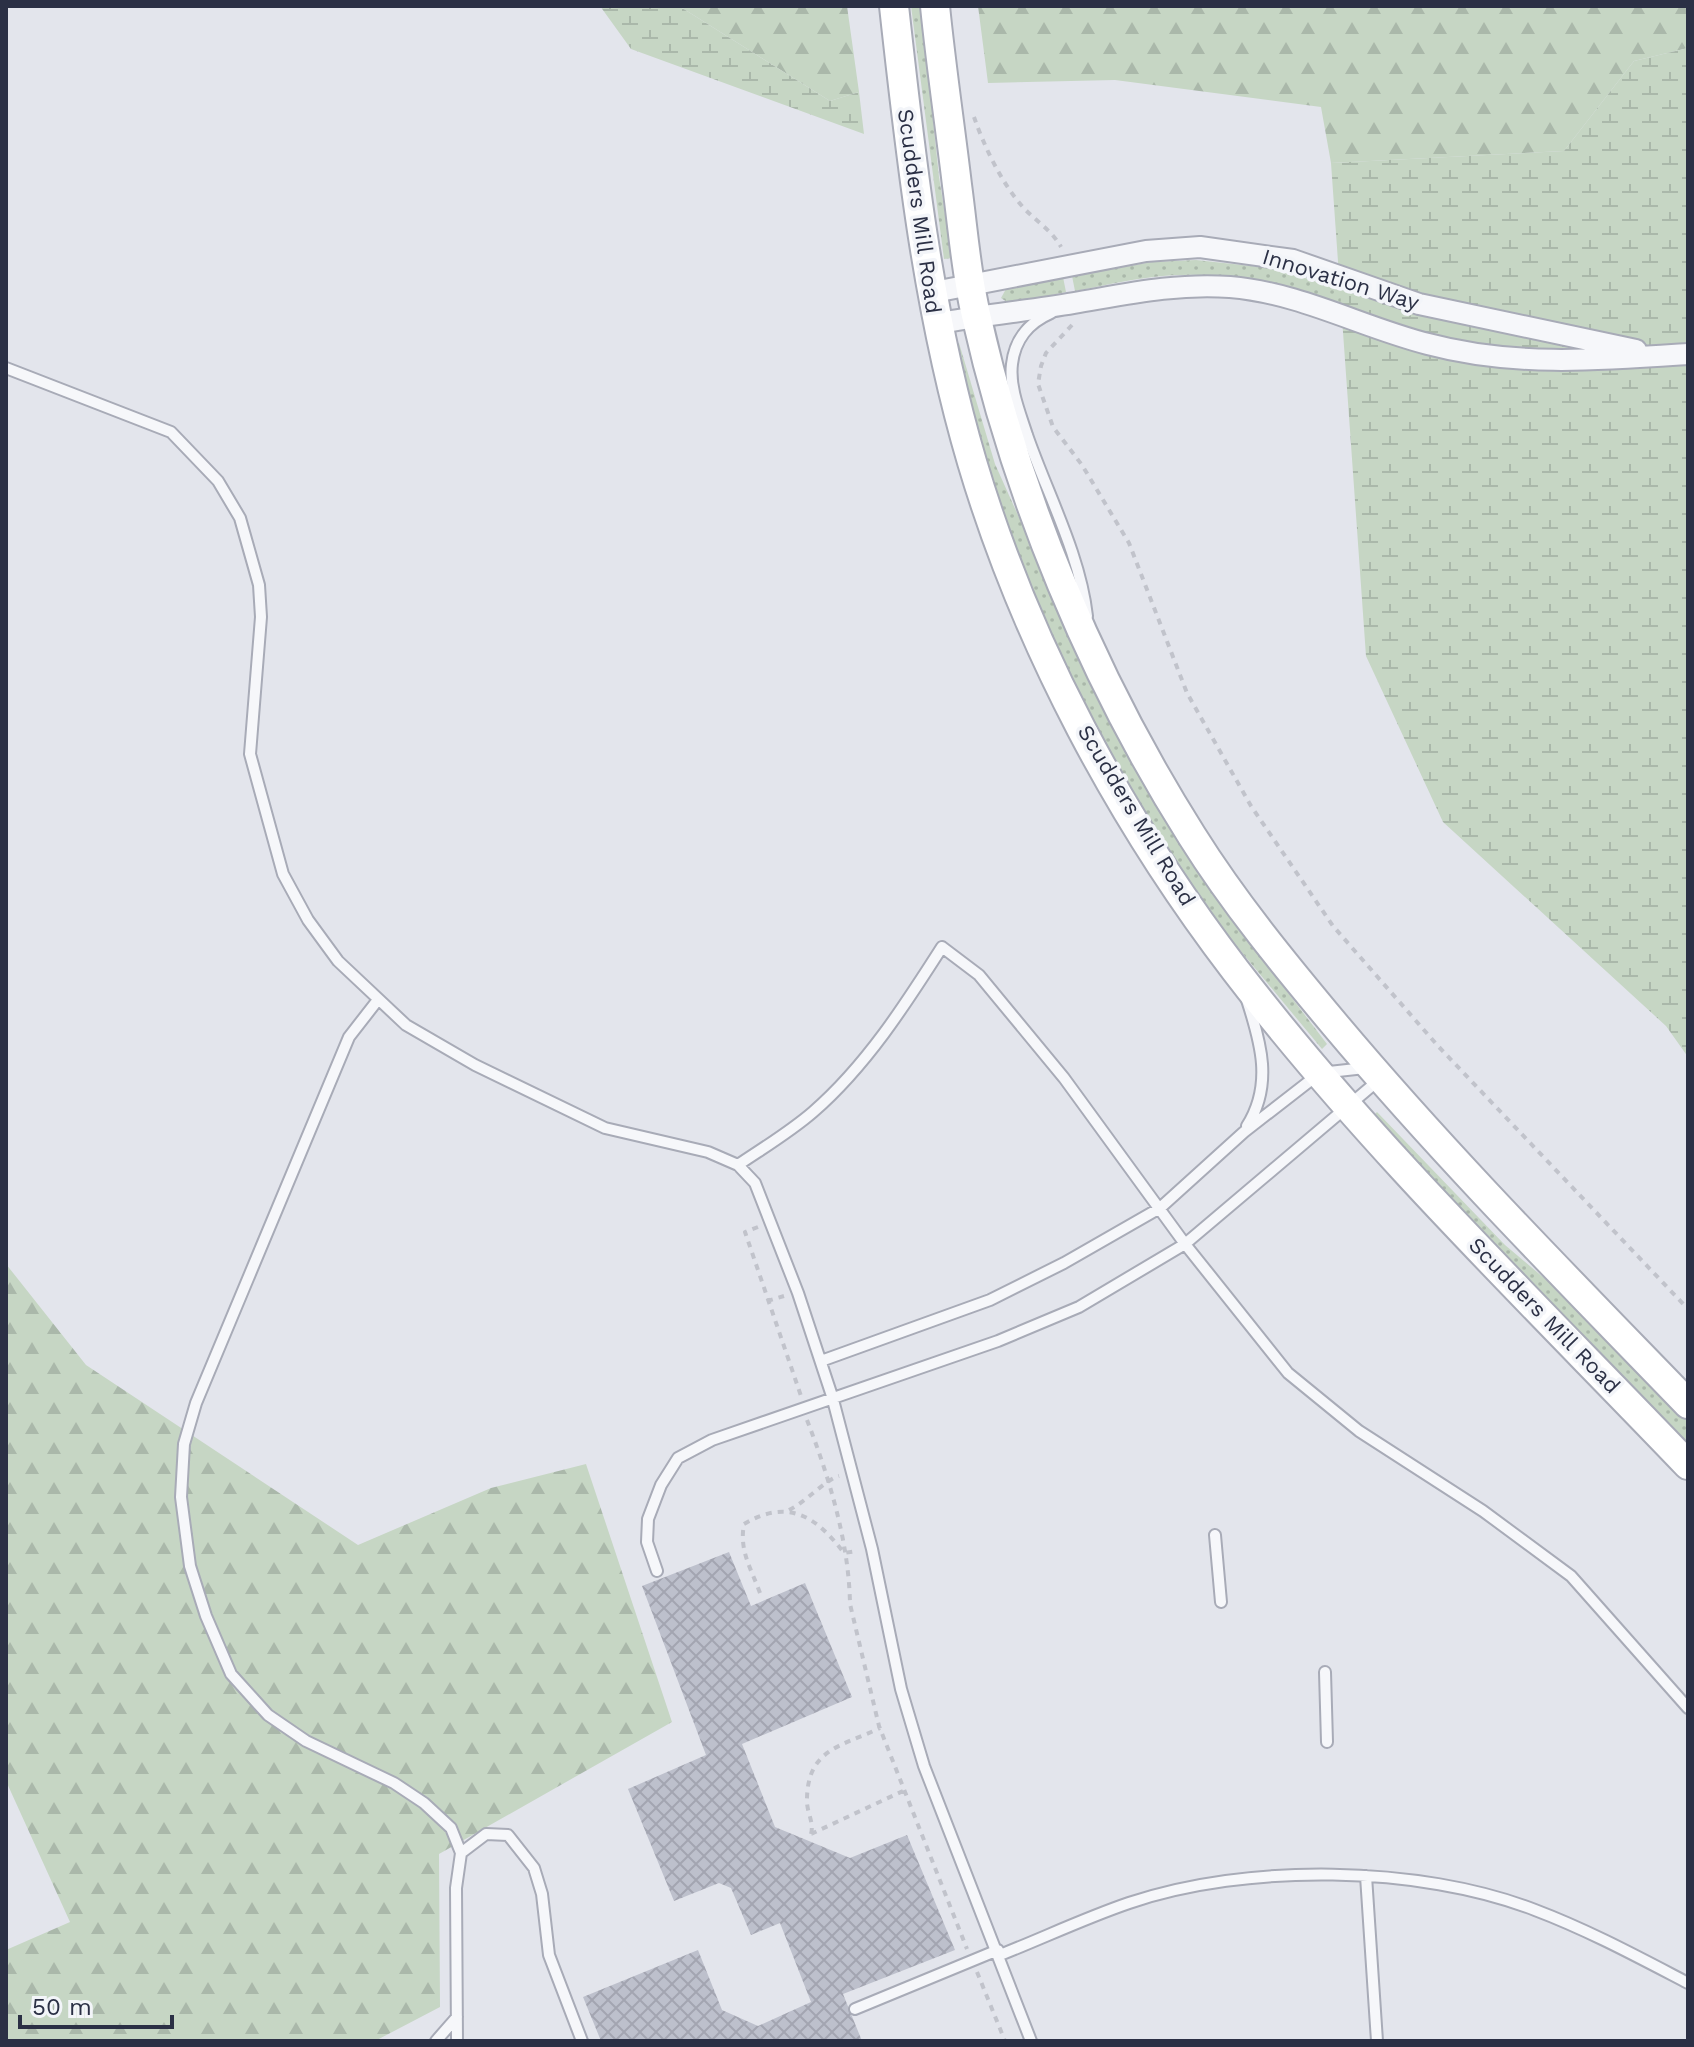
<svg xmlns="http://www.w3.org/2000/svg" width="1694" height="2047" viewBox="0 0 1694 2047" font-family="'Work Sans',sans-serif">
  <defs>
    <pattern id="grass-dots" width="8" height="8" patternUnits="userSpaceOnUse" patternTransform="scale(2)"><rect width="8" height="8" fill="#c6d6c4"/><path d="M2 2h.1M6 6h.1" fill="none" stroke="#aab8aa" stroke-width="1.8" stroke-linecap="round"/></pattern>
    <pattern id="forest-firs" width="22" height="20" patternUnits="userSpaceOnUse" patternTransform="scale(2)"><rect width="22" height="20" fill="#c6d6c4"/><path d="M5 1l3.5 6h-7zM16 11l3.5 6h-7z" fill="#aab8aa"/></pattern>
    <pattern id="wetland-marsh" width="20" height="14" patternUnits="userSpaceOnUse" patternTransform="scale(2)"><rect width="20" height="14" fill="#c6d6c4"/><path d="M1 5h8M5 5V1M11 12h8M15 12V8" fill="none" stroke="#aab8aa"/></pattern>
    <pattern id="building-cross-hatch" width="8" height="8" patternUnits="userSpaceOnUse" patternTransform="scale(2)"><rect width="8" height="8" fill="#bdc0cc"/><path d="M0 0l8 8M0 8l8-8" fill="none" stroke="#a3a5b1"/></pattern>
  </defs>
  <rect width="100%" height="100%" fill="#e3e5ec"/>
  <!-- grass -->
  <path fill="url(#grass-dots)" d="M 911,6 L 921,6 L 939,177 L 952,258 L 944,259 Z
    M 1196,260 L 1278,269 L 1414,314 L 1410,328 C 1326,298 1245,266 1153,277 C 1127,280 1101,286 1075,291 L 1072,276 L 1152,262 Z
    M 1063,277 L 1066,292 L 1010,304 L 1001,298 L 1006,289 Z
    M 959,343 L 995,464 L 1105,709 L 1159,809 L 1231,918 L 1327,1044 L 1322,1049 L 1190,890 L 1075,692 L 1008,528 L 976,435 L 953,344 Z
    M 1377,1112 L 1505,1245 L 1576,1305 L 1688,1421 L 1688,1449 L 1372,1117 Z"/>
  <!-- forest -->
  <path fill="url(#forest-firs)" d="M 679,6 L 847,6 L 859,92 L 830,101 Z
    M 978,6 L 1688,6 L 1688,48 L 1634,61 L 1564,151 L 1331,163 L 1321,107 L 1115,80 L 988,83 Z
    M 6,1264 L 86,1365 L 358,1545 L 491,1488 L 586,1464 L 672,1722 L 439,1854 L 440,2007 L 375,2041 L 6,2041 L 6,1950 L 70,1922 L 6,1781 Z"/>
  <!-- wetland -->
  <path fill="url(#wetland-marsh)" d="M 600,6 L 679,6 L 830,101 L 859,92 L 864,134 L 631,49 Z
    M 1688,48 L 1688,1057 L 1666,1026 L 1443,822 L 1366,656 L 1331,163 L 1564,151 L 1634,61 Z"/>
  <!-- building -->
  <path fill="url(#building-cross-hatch)" d="M 729,1552 L 751,1606 L 805,1583 L 852,1697 L 742,1744 L 775,1827 L 850,1858 L 907,1835 L 955,1950 L 843,1994 L 862,2041 L 601,2041 L 583,1997 L 698,1950 L 722,2010 L 758,2026 L 811,2002 L 780,1923 L 751,1935 L 731,1888 L 719,1883 L 674,1901 L 628,1789 L 706,1755 L 642,1586 Z"/>
  <g fill="none" stroke-linecap="round" stroke-linejoin="round">
    <!-- lane casing -->
    <g stroke="#a8abb7" stroke-width="14">
      <path id="lane" d="M 1051,313 C 1028,323 1015,339 1012,364 C 1009,387 1020,413 1027,435 C 1047,493 1080,554 1087,616
        M 6,368 L 171,432 L 218,481 L 240,518 L 259,585 L 261,617 L 250,754 L 283,874 L 308,920 L 338,961 L 406,1025 L 475,1065 L 605,1128 L 708,1152 L 738,1165 L 755,1183 L 798,1293 L 832,1396 L 872,1549 L 901,1689 L 924,1766 L 1031,2041
        M 1247,1000 C 1261,1043 1273,1085 1247,1126
        M 377,1001 L 349,1037 L 196,1403 L 184,1444 L 181,1497 L 190,1566 L 206,1616 L 231,1674 L 268,1715 L 306,1741 L 394,1783 L 424,1803 L 451,1828 L 461,1853 L 456,1888 L 457,2041
        M 738,1165 C 763,1148 790,1132 813,1112 C 866,1066 905,1005 942,947 L 979,975 L 1064,1078 L 1185,1244 L 1288,1373 L 1359,1431 L 1483,1511 L 1571,1576 L 1688,1708
        M 821,1361 L 990,1300 L 1064,1263 L 1160,1208 L 1244,1132 L 1320,1073 L 1365,1068
        M 1215,1535 L 1221,1602
        M 657,1571 L 647,1542 L 648,1519 L 661,1485 L 678,1458 L 712,1440 L 998,1341 L 1079,1307 L 1185,1244 L 1380,1079
        M 1325,1672 L 1327,1742
        M 461,1853 L 486,1834 L 508,1835 L 534,1868 L 542,1894 L 549,1955 L 582,2041
        M 1366,1876 L 1377,2041
        M 1000,1955 C 1043,1938 1085,1918 1129,1903 C 1247,1863 1419,1865 1535,1910 C 1588,1930 1638,1957 1688,1983
        M 855,2009 L 998,1950
        M 436,2041 L 457,2017"/>
    </g>
    <!-- street casing -->
    <g stroke="#a8abb7" stroke-width="24">
      <path id="street" d="M 929,293 L 1146,251 L 1200,247 L 1293,260 L 1419,304 L 1636,350
        M 935,324 C 981,315 1028,311 1074,303 C 1127,294 1176,283 1230,287 C 1301,293 1361,327 1428,344 C 1514,367 1601,360 1688,354"/>
    </g>
    <!-- secondary casing -->
    <g stroke="#a8abb7" stroke-width="32">
      <path id="secondary" d="M 894,6 C 911,161 928,313 972,462 C 1026,644 1121,821 1236,971 C 1371,1147 1534,1304 1688,1465
        M 935,6 C 941,66 950,126 957,185 C 963,229 966,273 976,315 C 1017,497 1092,678 1192,836 C 1234,903 1285,965 1336,1026 C 1447,1158 1568,1280 1688,1404"/>
    </g>
    <!-- path -->
    <path stroke="#c1c3cb" stroke-width="4" stroke-dasharray="6 6" stroke-linecap="butt" d="M 974,117 C 984,146 1001,182 1022,206 C 1035,221 1051,229 1061,247
      M 1072,325 L 1046,353 L 1041,366 L 1038,384 L 1053,427 L 1082,465 L 1129,543 L 1187,693 L 1251,806 L 1333,926 L 1438,1046 L 1688,1309
      M 758,1227 L 745,1232 L 801,1396
      M 767,1301 L 784,1296
      M 807,1420 C 829,1477 849,1542 850,1604 L 879,1726 L 967,1949
      M 789,1510 C 807,1501 825,1480 839,1476
      M 760,1593 C 751,1568 739,1551 744,1524 C 788,1498 816,1516 844,1553 L 857,1551
      M 811,1834 C 814,1823 808,1815 807,1803 C 806,1749 840,1747 880,1728
      M 811,1834 L 903,1791
      M 977,1972 L 1005,2041"/>
    <!-- lane -->
    <use href="#lane" stroke="#f6f7fa" stroke-width="10"/>
    <!-- street -->
    <use href="#street" stroke="#f6f7fa" stroke-width="20"/>
    <!-- secondary -->
    <use href="#secondary" stroke="#fff" stroke-width="28"/>
  </g>
  <g text-anchor="middle" stroke-width="7" stroke-linejoin="round" paint-order="stroke">
    <!-- street labels -->
    <g font-size="22" fill="#2b3045" stroke="#f3f5f9">
      <text transform="translate(920 211) rotate(82)" y="8">Scudders Mill Road</text>
      <text transform="translate(1341 279) rotate(17)" y="8">Innovation Way</text>
      <text transform="translate(1137 815) rotate(59)" y="8">Scudders Mill Road</text>
      <text transform="translate(1545 1315) rotate(46)" y="8">Scudders Mill Road</text>
    </g>
  </g>
  <!-- border -->
  <rect width="1694" height="2047" fill="none" stroke="#2b3045" stroke-width="16"/>
  <!-- scale -->
  <path d="M20 2015v12h152v-12" fill="none" stroke="#2b3045" stroke-width="4"/>
  <text x="32" y="2015" font-size="24" fill="#2b3045" stroke="#f3f5f9" stroke-width="6" paint-order="stroke">50 m</text>
</svg>
